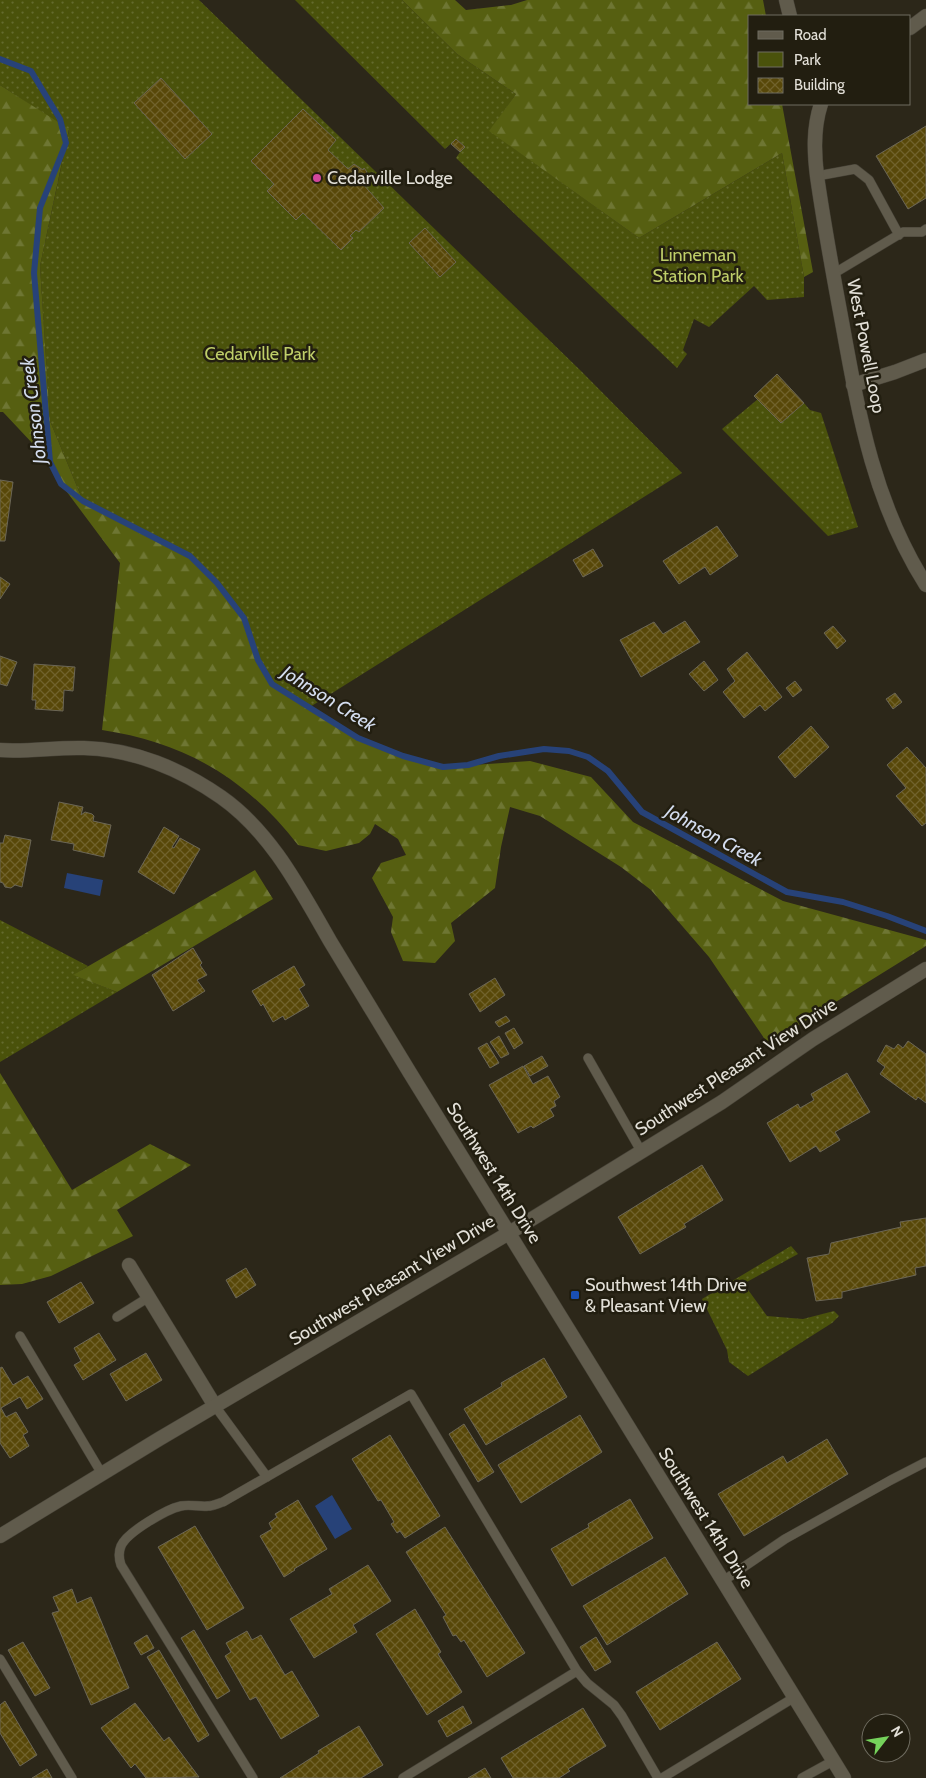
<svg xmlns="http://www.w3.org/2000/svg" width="926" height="1778" viewBox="0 0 926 1778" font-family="Cabin,sans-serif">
  <defs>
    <pattern id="green-dots" width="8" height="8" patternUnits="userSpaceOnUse" patternTransform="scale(1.25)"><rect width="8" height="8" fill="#4a520b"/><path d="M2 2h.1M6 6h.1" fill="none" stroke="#646b2e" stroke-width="1.8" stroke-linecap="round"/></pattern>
    <pattern id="forest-firs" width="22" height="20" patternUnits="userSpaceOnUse" patternTransform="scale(1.25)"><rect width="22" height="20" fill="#565f11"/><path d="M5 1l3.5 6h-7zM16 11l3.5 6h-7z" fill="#6e7633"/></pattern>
    <pattern id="building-cross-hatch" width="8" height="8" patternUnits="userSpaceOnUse" patternTransform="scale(1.25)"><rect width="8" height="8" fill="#584809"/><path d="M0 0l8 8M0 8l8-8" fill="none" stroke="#70622c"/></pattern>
  </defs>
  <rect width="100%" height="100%" fill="#2c2719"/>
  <!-- green -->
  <path fill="url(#green-dots)" d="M 0,0 L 199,0 L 581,371 L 682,473 L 310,707 L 272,684 L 258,660 L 244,618 L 217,583 L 190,556 L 83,501 L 50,421 L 40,266 L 69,130 L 0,85 Z
    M 295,0 L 402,0 L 457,54 L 516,94 L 490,131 L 639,238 L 782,153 L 804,277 L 804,297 L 767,300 L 754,286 L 709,327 L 694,319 L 683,350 L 687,354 L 677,368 L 456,158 L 464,146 L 456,139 L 445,149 Z
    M 758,399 L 804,403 L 810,410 L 821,413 L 858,527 L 828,536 L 722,429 Z
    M 0,920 L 88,966 L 74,975 L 117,992 L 0,1062 Z
    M 791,1246 L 798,1254 L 745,1283 L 746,1287 L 767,1316 L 803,1319 L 834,1311 L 839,1316 L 832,1323 L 748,1376 L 729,1362 L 727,1350 L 702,1299 Z"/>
  <!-- forest -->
  <path fill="url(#forest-firs)" d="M 402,0 L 455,0 L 466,10 L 511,5 L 527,0 L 763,0 L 766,16 L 750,16 L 750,104 L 782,104 L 813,272 L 804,277 L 782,153 L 639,238 L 489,131 L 516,94 L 457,54 Z
    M 0,85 L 69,129 L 40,266 L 50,421 L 83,501 L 190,556 L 217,583 L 244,618 L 258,660 L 272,684 L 358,738 L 403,756 L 443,767 L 530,761 L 591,777 L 633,822 L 783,901 L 926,940 L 926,946 L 768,1044 L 709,957 L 651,890 L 621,867 L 540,816 L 510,807 L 501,847 L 495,888 L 451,923 L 455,941 L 435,963 L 403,961 L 391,932 L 393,917 L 372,878 L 381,863 L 406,855 L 398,839 L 375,824 L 370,834 L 359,843 L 326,851 L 298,845 C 247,779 184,742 102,730 L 120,563 L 61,484 L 50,462 L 3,412 L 0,412 Z
    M 255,870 L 273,899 L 117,992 L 73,975 Z
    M 0,1073 L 72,1190 L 150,1144 L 191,1165 L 117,1210 L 133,1236 L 51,1276 L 22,1284 L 0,1285 Z"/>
  <!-- water -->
  <path fill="#274278" d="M 67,873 L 103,880 L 100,896 L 64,888 Z
    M 332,1495 L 352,1529 L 335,1539 L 315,1506 Z"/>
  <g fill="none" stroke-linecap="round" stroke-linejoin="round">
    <!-- stream -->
    <path stroke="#274278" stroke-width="6" d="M 0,59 L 31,71 L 60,119 L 66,143 L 40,208 L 34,273 L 50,462 L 61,484 L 83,501 L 190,556 L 217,583 L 244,618 L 258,660 L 272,684 L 358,738 L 403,756 L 443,767 L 468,765 L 499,756 L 544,749 L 569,751 L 588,757 L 608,771 L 642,812 L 787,892 L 843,902 L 887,916 L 926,931"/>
  </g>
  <!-- building -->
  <path fill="url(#building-cross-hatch)" stroke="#6b6656" d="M 161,78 L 212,134 L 185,159 L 134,103 Z
    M 303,109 L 336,140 L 328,150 L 348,169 L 354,164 L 363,170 L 364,168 L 367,172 L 362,183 L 384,208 L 359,232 L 356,230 L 350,236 L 353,238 L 341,250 L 303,213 L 296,220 L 267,191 L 274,184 L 251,161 Z
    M 926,126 L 926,198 L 908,209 L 876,156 Z
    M 456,139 L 465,147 L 460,152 L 451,144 Z
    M 425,228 L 456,262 L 440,277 L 409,243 Z
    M 777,374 L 804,403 L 781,423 L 754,396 Z
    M 0,480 L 13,482 L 5,541 L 0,541 Z
    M 717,526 L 738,556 L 710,575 L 705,567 L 679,584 L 663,561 Z
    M 593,549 L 603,566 L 583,577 L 573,560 Z
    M 0,577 L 10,584 L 0,599 Z
    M 685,621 L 700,642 L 641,677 L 620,640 L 654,622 L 663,634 Z
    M 833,626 L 846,641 L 837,649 L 824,633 Z
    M 747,652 L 782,697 L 765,711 L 760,705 L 744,718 L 723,692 L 735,681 L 727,669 Z
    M 0,656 L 17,662 L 7,686 L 0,684 Z
    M 704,661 L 718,680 L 704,691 L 689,674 Z
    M 34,664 L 75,667 L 73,691 L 64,690 L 63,711 L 35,709 L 36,700 L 32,700 Z
    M 795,681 L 802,690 L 793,697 L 786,688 Z
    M 895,693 L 902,702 L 893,709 L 886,699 Z
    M 811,726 L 829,747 L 795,778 L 778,757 Z
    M 907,747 L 926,768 L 926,823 L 922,826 L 896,796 L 906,788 L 887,765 Z
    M 59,802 L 83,807 L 81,815 L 85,812 L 92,814 L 94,816 L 93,821 L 111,825 L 104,857 L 73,850 L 74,844 L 51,840 Z
    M 164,827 L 179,836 L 172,847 L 174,848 L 180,838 L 200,849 L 174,894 L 138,872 Z
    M 5,835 L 31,840 L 22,887 L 15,885 L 11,888 L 5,887 L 3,883 L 0,882 L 0,843 L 3,843 Z
    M 193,948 L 202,963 L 200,965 L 207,975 L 197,980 L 205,991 L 173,1011 L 152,975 Z
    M 294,966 L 305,985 L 299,989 L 309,1006 L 285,1020 L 283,1016 L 273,1022 L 263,1004 L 261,1006 L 252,991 Z
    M 495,978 L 505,995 L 480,1012 L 469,994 Z
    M 506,1016 L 510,1021 L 499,1027 L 495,1022 Z
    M 514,1028 L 523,1043 L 514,1049 L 505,1033 Z
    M 499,1036 L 509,1054 L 501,1058 L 490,1042 Z
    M 908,1041 L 926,1054 L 926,1103 L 918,1097 L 916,1100 L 880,1074 L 885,1067 L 877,1061 L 886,1045 L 894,1049 L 898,1044 L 903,1048 Z
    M 487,1043 L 499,1063 L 490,1068 L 478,1048 Z
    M 542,1056 L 548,1066 L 530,1076 L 524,1066 Z
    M 523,1066 L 533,1084 L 548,1076 L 560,1097 L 554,1101 L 556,1106 L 550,1109 L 554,1116 L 533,1128 L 531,1126 L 518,1133 L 489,1085 Z
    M 847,1073 L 870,1112 L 835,1132 L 840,1140 L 820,1152 L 816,1146 L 790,1162 L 767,1123 L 798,1104 L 800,1108 L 814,1100 L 811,1094 Z
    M 702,1165 L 723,1200 L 684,1224 L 686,1227 L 640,1254 L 618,1217 Z
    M 926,1218 L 926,1266 L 915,1268 L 916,1275 L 842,1292 L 842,1298 L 816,1301 L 807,1258 L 829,1254 L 831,1243 L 901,1227 L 900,1222 Z
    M 246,1268 L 256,1285 L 236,1298 L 226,1280 Z
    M 81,1282 L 94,1303 L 59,1323 L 47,1302 Z
    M 99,1333 L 116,1360 L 83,1380 L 74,1365 L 81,1361 L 74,1348 Z
    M 146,1353 L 162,1380 L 126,1401 L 110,1374 Z
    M 544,1358 L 567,1397 L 486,1445 L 464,1409 L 502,1386 L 501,1383 Z
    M 2,1367 L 13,1385 L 28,1376 L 43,1399 L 27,1409 L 20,1397 L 1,1408 L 6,1417 L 16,1412 L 28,1432 L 23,1435 L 29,1446 L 10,1458 L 0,1443 L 0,1368 Z
    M 580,1415 L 602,1452 L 521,1503 L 498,1465 Z
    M 464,1424 L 494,1472 L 478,1482 L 449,1434 Z
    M 390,1435 L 440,1516 L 405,1538 L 400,1531 L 397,1533 L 391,1524 L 394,1522 L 381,1500 L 378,1501 L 352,1459 Z
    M 827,1439 L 848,1474 L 744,1536 L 718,1494 L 783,1456 L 787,1463 Z
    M 630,1499 L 653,1538 L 572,1586 L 551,1549 L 589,1527 L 588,1524 Z
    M 298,1500 L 327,1549 L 294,1569 L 295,1570 L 284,1577 L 260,1536 L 272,1529 L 269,1523 L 277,1517 L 275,1514 Z
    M 195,1526 L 244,1608 L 207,1630 L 158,1547 Z
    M 445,1527 L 525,1653 L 487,1677 L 464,1640 L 461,1642 L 456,1635 L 453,1636 L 443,1617 L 446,1615 L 406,1552 Z
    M 665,1557 L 688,1594 L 607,1645 L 583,1606 Z
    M 368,1565 L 391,1601 L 353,1625 L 357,1632 L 314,1658 L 290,1619 L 332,1594 L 329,1589 Z
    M 72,1589 L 77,1603 L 91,1597 L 129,1688 L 91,1705 L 52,1613 L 59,1611 L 53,1597 Z
    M 415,1609 L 441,1652 L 438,1654 L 462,1692 L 427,1715 L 376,1634 Z
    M 194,1630 L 230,1691 L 217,1699 L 181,1638 Z
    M 247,1631 L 252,1640 L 261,1635 L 285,1675 L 292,1671 L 319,1716 L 281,1739 L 256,1697 L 250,1700 L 225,1656 L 231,1652 L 226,1643 Z
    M 147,1635 L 154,1648 L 141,1655 L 134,1643 Z
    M 596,1637 L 611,1662 L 595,1671 L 580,1647 Z
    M 23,1642 L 50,1688 L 35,1696 L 8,1650 Z
    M 717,1642 L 741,1679 L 660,1730 L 636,1692 Z
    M 159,1650 L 209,1735 L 198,1742 L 147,1657 Z
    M 5,1701 L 37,1755 L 20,1766 L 0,1733 L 0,1705 Z
    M 135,1703 L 164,1741 L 169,1737 L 199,1777 L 146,1778 L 135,1764 L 131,1768 L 101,1728 Z
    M 463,1706 L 472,1723 L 447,1737 L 438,1721 Z
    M 583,1708 L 606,1746 L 568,1769 L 570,1771 L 559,1778 L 513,1778 L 501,1758 Z
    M 359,1726 L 383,1765 L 361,1778 L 280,1778 L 319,1753 L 318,1751 Z
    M 485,1768 L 491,1778 L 468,1778 Z
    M 47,1769 L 52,1778 L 32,1778 Z"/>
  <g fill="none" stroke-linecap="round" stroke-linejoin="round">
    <!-- service casing -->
    <g stroke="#464237" stroke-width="10">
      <path id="service" d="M 817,176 L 855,169 L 869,180 L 899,235
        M 833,274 L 903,232 L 922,232 L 926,229
        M 588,1058 L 641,1151
        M 117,1317 L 149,1297
        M 20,1336 L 102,1474
        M 215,1406 L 267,1477
        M 723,1581 L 785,1539 L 891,1480 L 926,1462
        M 0,1659 L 72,1778
        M 577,1671 L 587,1683 L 614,1705 L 622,1716 L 658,1778
        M 253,1778 L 121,1565 C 119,1559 118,1553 121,1546 C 127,1532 167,1509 181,1506 C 190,1504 200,1507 208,1506 C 213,1506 219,1503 223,1502 L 411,1394 L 577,1671 L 403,1778
        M 662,1778 L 795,1697
        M 802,1778 L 833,1761"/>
    </g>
    <!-- minor casing -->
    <g stroke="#464237" stroke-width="15">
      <path id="minor" d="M 786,0 L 790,16
        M 853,385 L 895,372 L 926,360
        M 129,1265 L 215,1406"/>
    </g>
    <!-- tertiary casing -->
    <g stroke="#464237" stroke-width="15">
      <path id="tertiary" d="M 910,28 L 926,16
        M 821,104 C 813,128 814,152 817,176 C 824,225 833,274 842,322 C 859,416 874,503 926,585
        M 0,750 C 28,752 56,747 84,748 C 133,749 181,769 221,797 C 271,832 300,889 330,941 C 357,985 383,1029 410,1073 C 555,1308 700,1542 844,1778
        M 0,1536 L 159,1439 L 509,1233 L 722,1102 L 813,1039 L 926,969"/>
    </g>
    <!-- service -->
    <use href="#service" stroke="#605b4c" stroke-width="9"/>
    <!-- minor -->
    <use href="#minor" stroke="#605b4c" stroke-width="14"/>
    <!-- tertiary -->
    <use href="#tertiary" stroke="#605b4c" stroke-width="14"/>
  </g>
  <!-- markers -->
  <circle fill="#d1479c" stroke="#221e10" stroke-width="2" cx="317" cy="178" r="5"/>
  <rect fill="#1a4fb4" stroke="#221e10" stroke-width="2" x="570" y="1290" width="10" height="10" rx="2.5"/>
  <g text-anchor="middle" stroke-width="5" stroke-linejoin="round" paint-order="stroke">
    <!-- poi labels -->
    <g font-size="18" fill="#e3e0d8" stroke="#221e10" text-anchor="start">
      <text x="327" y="184">Cedarville Lodge</text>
      <text x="585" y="1291">Southwest 14th Drive<tspan x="585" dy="21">&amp; Pleasant View</tspan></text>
    </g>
    <!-- park labels -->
    <g font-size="18" fill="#bfce69" stroke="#221e10">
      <text x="698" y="261">Linneman<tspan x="698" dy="21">Station Park</tspan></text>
      <text x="260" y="360">Cedarville Park</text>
    </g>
    <!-- street labels -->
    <g font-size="18" fill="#e3e0d8" stroke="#221e10">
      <text transform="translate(866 346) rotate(79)" y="6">West Powell Loop</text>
      <text transform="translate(736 1067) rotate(-33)" y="6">Southwest Pleasant View Drive</text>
      <text transform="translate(494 1173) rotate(58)" y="6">Southwest 14th Drive</text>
      <text transform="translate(392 1280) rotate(-31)" y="6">Southwest Pleasant View Drive</text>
      <text transform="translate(706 1518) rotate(58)" y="6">Southwest 14th Drive</text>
    </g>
    <!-- water labels -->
    <g font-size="19" font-style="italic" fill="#d4ddef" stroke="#221e10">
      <text transform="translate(33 411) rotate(-97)" y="7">Johnson Creek</text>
      <text transform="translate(329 698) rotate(32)" y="7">Johnson Creek</text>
      <text transform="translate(714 835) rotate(29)" y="7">Johnson Creek</text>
    </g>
  </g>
  <!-- legend -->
  <rect x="748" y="15" width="162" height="90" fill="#221e10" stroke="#6f6c60"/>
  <rect x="758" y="31" width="25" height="8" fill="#605b4c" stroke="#6f6c60"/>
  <text x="794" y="40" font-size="15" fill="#e3e0d8">Road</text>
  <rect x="758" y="52" width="25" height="15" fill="#4a520b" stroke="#6f6c60"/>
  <text x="794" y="65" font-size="15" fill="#e3e0d8">Park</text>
  <rect x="758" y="78" width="25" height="15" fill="url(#building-cross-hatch)" stroke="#6f6c60"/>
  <text x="794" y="90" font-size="15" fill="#e3e0d8">Building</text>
  <!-- north arrow -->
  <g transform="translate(886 1738) rotate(59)"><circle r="24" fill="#221e10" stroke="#6f6c60"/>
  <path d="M0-4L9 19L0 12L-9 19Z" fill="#75d25b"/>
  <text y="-8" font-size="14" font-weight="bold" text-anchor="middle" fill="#e3e0d8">N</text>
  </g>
</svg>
